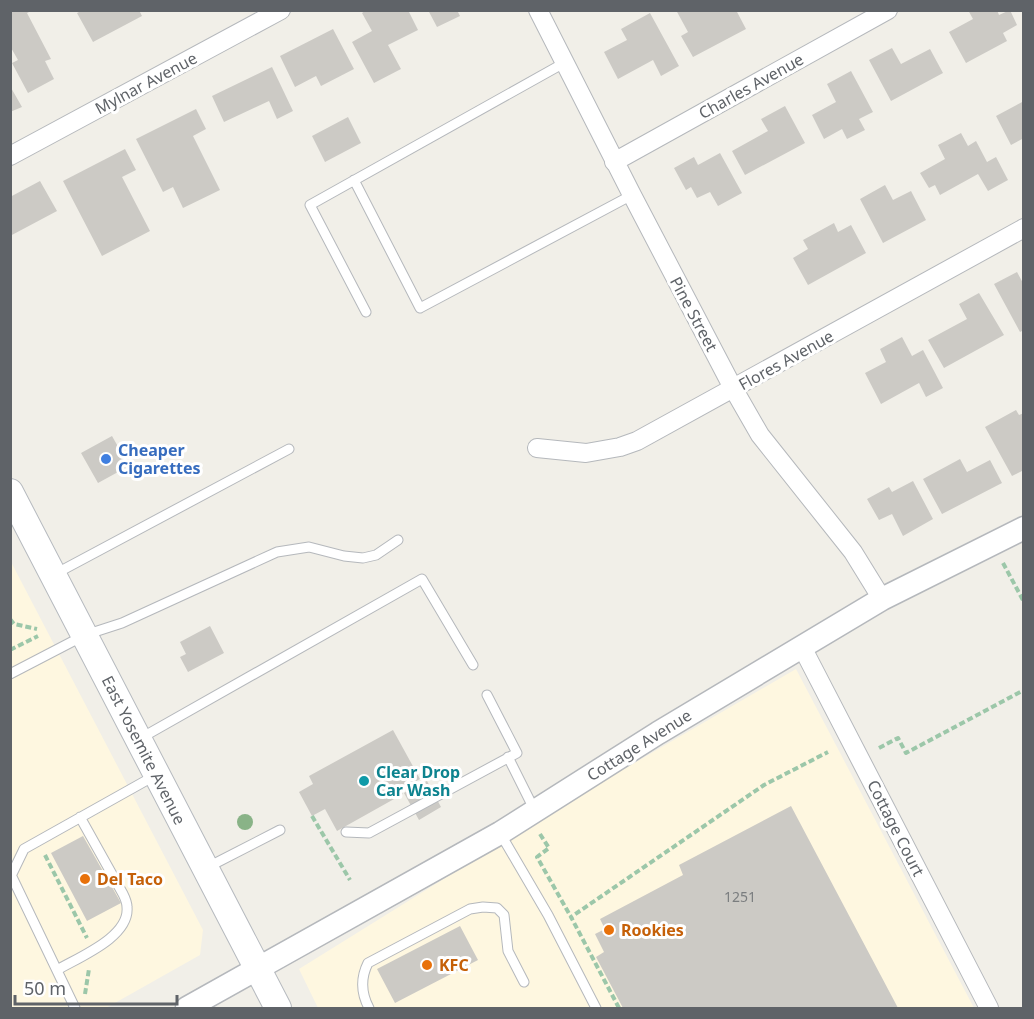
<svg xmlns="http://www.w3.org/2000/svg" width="1034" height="1019" viewBox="0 0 1034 1019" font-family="'Noto Sans',sans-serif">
  <rect width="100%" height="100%" fill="#f1efe8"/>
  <!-- commercial -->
  <path fill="#fef7e0" d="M 10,560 L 203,930 L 200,955 L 106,1008 L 11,1008 Z
    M 796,669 L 974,1008 L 318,1008 L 299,969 L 569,801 Z"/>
  <!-- building -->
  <path fill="#cccac5" d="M 10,10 L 33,10 L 27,13 L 51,59 L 45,61 L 54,79 L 28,93 L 12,63 L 18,60 L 10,46 Z
    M 83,10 L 139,10 L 142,16 L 93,42 L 77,13 Z
    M 366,10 L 408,10 L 418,30 L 388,45 L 401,69 L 374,83 L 352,42 L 372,31 L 362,13 Z
    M 428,10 L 457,10 L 460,16 L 437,27 Z
    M 676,10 L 736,10 L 746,29 L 693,57 L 681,36 L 688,32 Z
    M 968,10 L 997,10 L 999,15 L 1010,10 L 1017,25 L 1003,33 L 1007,41 L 966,63 L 949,32 L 973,19 Z
    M 650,13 L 679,66 L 661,76 L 653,60 L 618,79 L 604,52 L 627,40 L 621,29 Z
    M 333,29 L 354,69 L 321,86 L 316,76 L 295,87 L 280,56 Z
    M 892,48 L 901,64 L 930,49 L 943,73 L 891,101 L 869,60 Z
    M 272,67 L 293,111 L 277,119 L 269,101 L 224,122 L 212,96 Z
    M 851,71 L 873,112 L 859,119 L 865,130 L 847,139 L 842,129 L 824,139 L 812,115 L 836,102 L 827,84 Z
    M 10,86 L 22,107 L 10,112 Z
    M 1024,101 L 1024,138 L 1011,145 L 996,116 Z
    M 785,106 L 805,143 L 745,175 L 732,151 L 768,131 L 761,119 Z
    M 196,109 L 206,129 L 193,136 L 220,190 L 183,208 L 173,187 L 163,192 L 136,139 Z
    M 348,117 L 361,143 L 325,162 L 312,136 Z
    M 961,133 L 968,146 L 976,141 L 987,162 L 996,157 L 1008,180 L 988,191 L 978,174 L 940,195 L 935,185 L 929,188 L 920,173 L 945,159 L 938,145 Z
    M 125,149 L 136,170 L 122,177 L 150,231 L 102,256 L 63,181 Z
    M 720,153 L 742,193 L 718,206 L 710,192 L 697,198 L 691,187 L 686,190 L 674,168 L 694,157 L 698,165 Z
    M 40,181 L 57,211 L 10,236 L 10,197 Z
    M 885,185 L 893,200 L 911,191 L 926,220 L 883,243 L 860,199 Z
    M 834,223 L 838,232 L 851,225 L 866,253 L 808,285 L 793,258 L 808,249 L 803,240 Z
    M 1017,272 L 1024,285 L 1024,330 L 1020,332 L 994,284 Z
    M 979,293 L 1004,335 L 944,368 L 928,340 L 967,319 L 959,304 Z
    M 902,337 L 912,356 L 923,350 L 943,388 L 926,397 L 919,383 L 881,404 L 865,373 L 886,362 L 880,349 Z
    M 1016,410 L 1019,415 L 1024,413 L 1024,470 L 1012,476 L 985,427 Z
    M 112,436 L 129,466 L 98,483 L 81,453 Z
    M 960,459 L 967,472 L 990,460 L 1002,483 L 942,514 L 923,479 Z
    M 913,481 L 933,519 L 903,536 L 892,514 L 879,520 L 867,499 L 889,487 L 892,492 Z
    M 210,626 L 224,653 L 188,672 L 180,657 L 186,654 L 180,642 Z
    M 393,730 L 420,779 L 401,789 L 403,794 L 337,831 L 325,809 L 312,816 L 299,792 L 313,784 L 309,776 Z
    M 427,781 L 441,807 L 419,820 L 404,793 Z
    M 791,806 L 898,1008 L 623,1008 L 596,957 L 604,952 L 595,934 L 605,929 L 600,919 L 683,875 L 679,865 Z
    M 83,836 L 121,903 L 87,921 L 51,853 Z
    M 460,926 L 478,960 L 395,1003 L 377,969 Z"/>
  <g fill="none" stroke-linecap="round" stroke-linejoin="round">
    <!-- service casing -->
    <g stroke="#b5b8bc" stroke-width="11">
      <path id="service" d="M 354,180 L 420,308 L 632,195
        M 366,312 L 310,205 L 564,63
        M 55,574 L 289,449
        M 10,674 L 85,635 L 122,623 L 277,552 L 309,547 L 344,556 L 363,558 L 376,555 L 398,540
        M 141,738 L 422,579 L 473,665
        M 508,757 L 535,811
        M 346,832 L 369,833 L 517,753 L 487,695
        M 500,833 L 548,915 L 596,1008
        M 208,867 L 280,830
        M 12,877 L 75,1008
        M 10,878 L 24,849 L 156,775
        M 57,970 C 79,957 130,937 127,907 C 127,903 125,898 123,894 L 80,817
        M 369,1008 C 361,993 360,979 368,963 L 470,909 L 483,907 L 497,908 L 504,915 L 508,951 L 524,982"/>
    </g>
    <!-- minor casing -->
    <g stroke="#b5b8bc" stroke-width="20">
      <path id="minor" d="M 538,10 L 632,195 L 733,388 L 760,435 L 853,552 L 882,599
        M 10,156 L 281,10
        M 614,162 L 888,10
        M 537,448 L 586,453 L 620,447 L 637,441 L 1024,228
        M 802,647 L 989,1008"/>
    </g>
    <!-- tertiary casing -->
    <g stroke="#b5b8bc" stroke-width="25">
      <path id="tertiary" d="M 187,1008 L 500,833 L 658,733 L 882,599 L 1024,528"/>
    </g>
    <!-- secondary casing -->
    <g stroke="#b6babf" stroke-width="28">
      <path id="secondary" d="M 10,492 L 278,1008"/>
    </g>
    <!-- path -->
    <path stroke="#9cc7a9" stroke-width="4" stroke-dasharray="6 3" stroke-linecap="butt" d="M 1003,563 L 1024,602
      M 10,619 L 14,624 L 37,629
      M 10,650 L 38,636
      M 879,748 L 898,738 L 906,753 L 1024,690
      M 312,816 L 350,880
      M 540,834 L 549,848 L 537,857 L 571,917
      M 45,855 L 87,938
      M 85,994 L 89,969
      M 619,1008 L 571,917 L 764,785 L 828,752"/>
    <!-- service -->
    <use href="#service" stroke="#fff" stroke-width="9"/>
    <!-- minor -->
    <use href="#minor" stroke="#fff" stroke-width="18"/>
    <!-- tertiary -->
    <use href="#tertiary" stroke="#fff" stroke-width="22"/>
    <!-- secondary -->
    <use href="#secondary" stroke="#fff" stroke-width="26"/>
  </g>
  <!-- trees -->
  <circle fill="#89b387" cx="245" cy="822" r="8"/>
  <!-- markers -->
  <circle fill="#3f7fe0" stroke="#fff" stroke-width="2" cx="106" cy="459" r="6"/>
  <circle fill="#0f9aa8" stroke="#fff" stroke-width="2" cx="364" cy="781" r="6"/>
  <g fill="#e8710a" stroke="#fff" stroke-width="2">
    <circle cx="85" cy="879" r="6"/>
    <circle cx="609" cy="930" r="6"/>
    <circle cx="427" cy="965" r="6"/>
  </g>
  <g text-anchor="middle" stroke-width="6" stroke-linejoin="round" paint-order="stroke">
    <!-- number labels -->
    <g font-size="14" fill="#7a7d7f">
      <text x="740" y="902">1251</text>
    </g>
    <!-- street labels -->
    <g font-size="16" fill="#5f6368" stroke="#fff">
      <text transform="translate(146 83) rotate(-28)" y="6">Mylnar Avenue</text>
      <text transform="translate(751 86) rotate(-29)" y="6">Charles Avenue</text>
      <text transform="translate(694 314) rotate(62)" y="6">Pine Street</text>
      <text transform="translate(786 360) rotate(-29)" y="6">Flores Avenue</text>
      <text transform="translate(639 745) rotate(-32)" y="6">Cottage Avenue</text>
      <text transform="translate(144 750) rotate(63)" y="6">East Yosemite Avenue</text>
      <text transform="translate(896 828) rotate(63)" y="6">Cottage Court</text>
    </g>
    <!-- shop labels -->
    <g font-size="16" font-weight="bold" fill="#366cbe" stroke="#fff" text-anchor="start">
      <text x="118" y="456">Cheaper<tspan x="118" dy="18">Cigarettes</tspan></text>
    </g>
    <!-- culture labels -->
    <g font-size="16" font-weight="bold" fill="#0d838f" stroke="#fff" text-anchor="start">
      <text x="376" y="778">Clear Drop<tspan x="376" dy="18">Car Wash</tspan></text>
    </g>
    <!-- food labels -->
    <g font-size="16" font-weight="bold" fill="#c56008" stroke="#fff" text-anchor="start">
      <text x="97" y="885">Del Taco</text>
      <text x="621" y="936">Rookies</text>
      <text x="439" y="971">KFC</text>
    </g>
  </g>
  <!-- border -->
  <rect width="1034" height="1019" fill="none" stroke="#5f6368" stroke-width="24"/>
  <!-- scale -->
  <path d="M15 995v9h162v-9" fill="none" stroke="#5f6368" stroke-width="3"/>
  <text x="24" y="995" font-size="18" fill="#5f6368" stroke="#ffffff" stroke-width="4.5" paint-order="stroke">50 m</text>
</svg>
